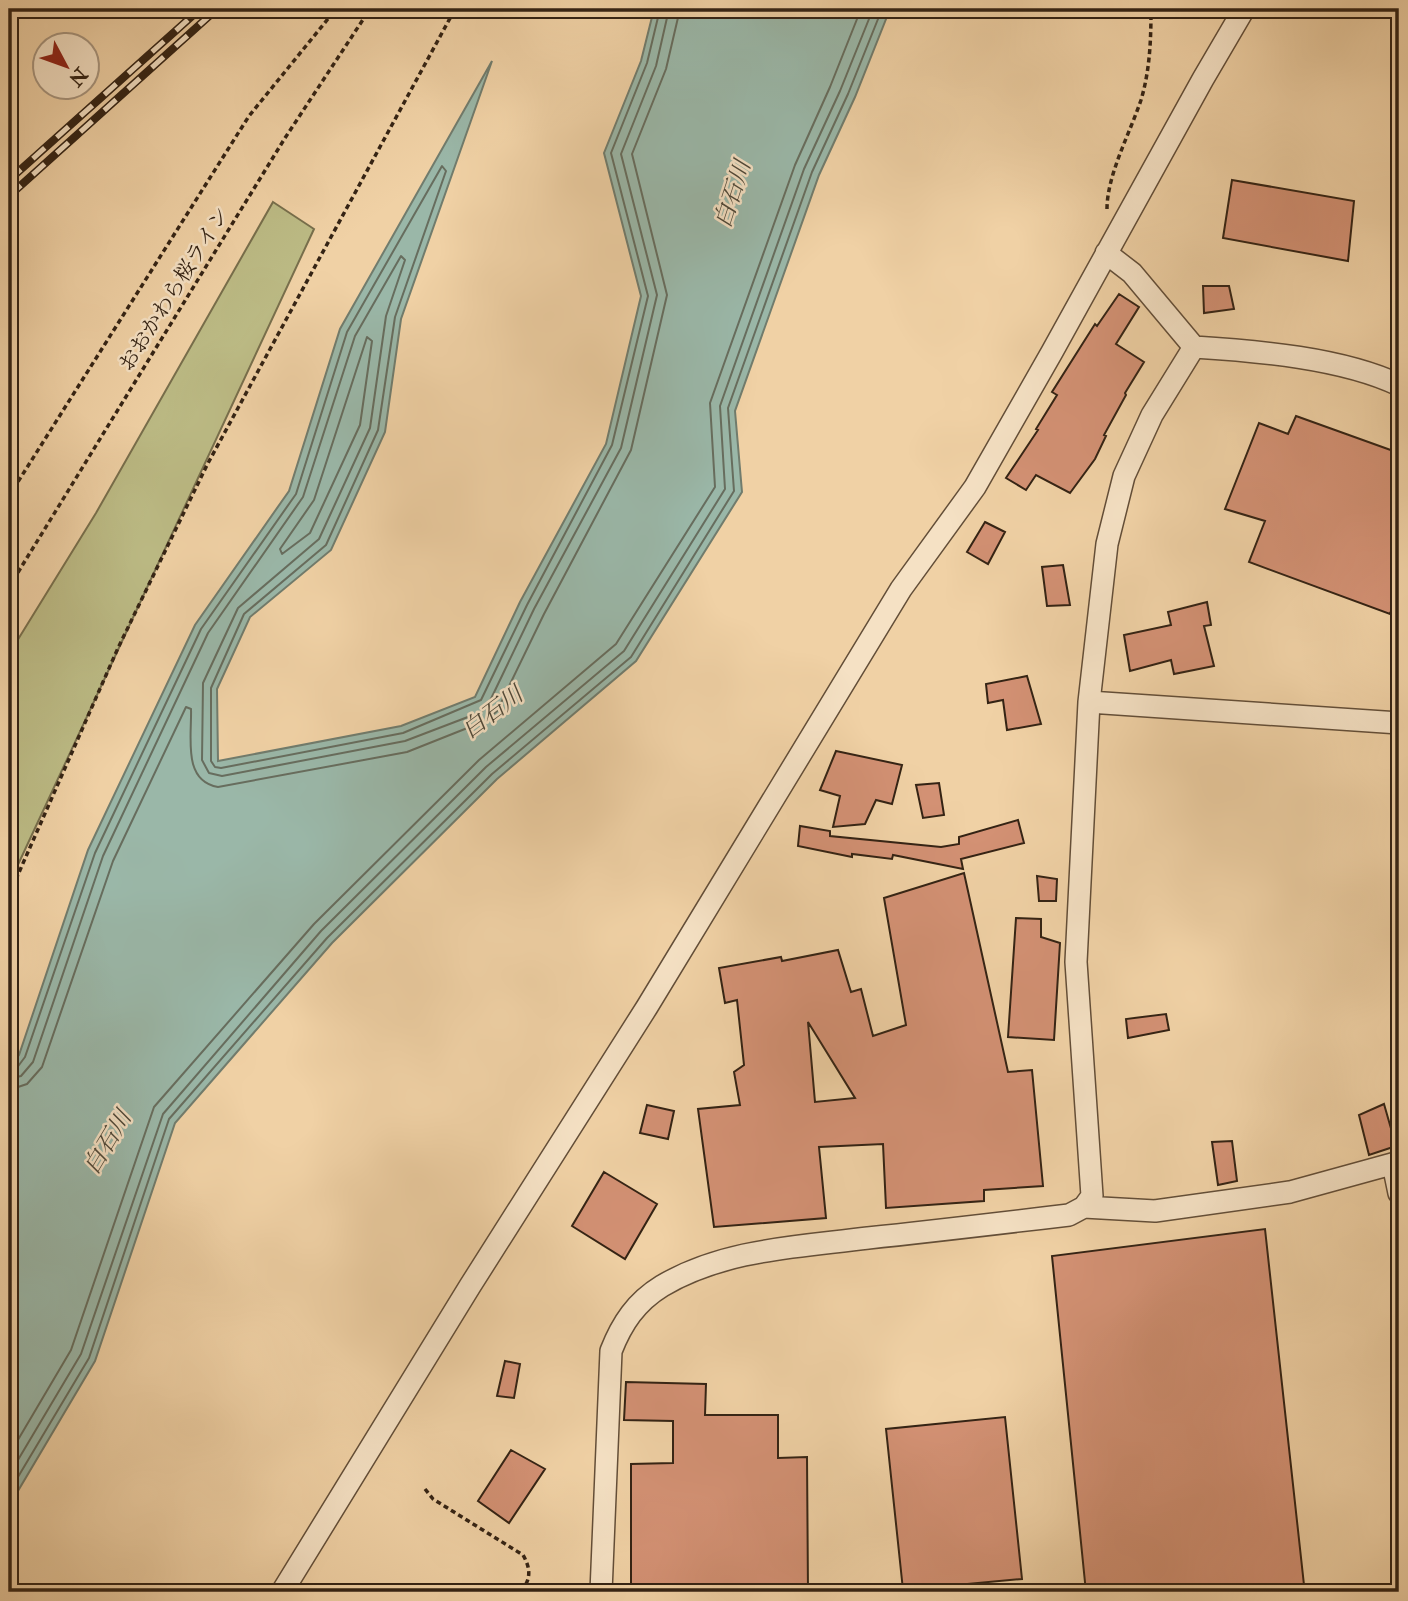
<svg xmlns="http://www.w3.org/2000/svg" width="1408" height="1601" viewBox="0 0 1408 1601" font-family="'IM FELL Double Pica','Noto Serif JP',serif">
  <rect width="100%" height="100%" fill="#f0d1a5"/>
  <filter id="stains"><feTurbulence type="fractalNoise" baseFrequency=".00286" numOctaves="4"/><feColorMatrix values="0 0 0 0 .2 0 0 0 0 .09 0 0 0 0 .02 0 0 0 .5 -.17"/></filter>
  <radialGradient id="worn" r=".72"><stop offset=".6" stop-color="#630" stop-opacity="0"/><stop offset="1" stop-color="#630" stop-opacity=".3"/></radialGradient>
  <!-- green -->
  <path fill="#bcbb85" stroke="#786f4c" stroke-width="2" d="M 273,202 L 314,229 L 9,884 L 9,654 L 96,513 Z"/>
  <!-- water -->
  <path fill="#9ab7a8" stroke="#717c6d" stroke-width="2" d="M 654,9 L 890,9 L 855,97 L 819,175 L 735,411 L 742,492 L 636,661 L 497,779 L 332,943 L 175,1123 L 95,1361 L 9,1506 L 9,1067 L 19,1055 L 88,850 L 195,625 L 289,491 L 340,329 L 492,61 L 401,319 L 385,432 L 331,550 L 250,617 L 217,689 L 218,761 L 401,726 L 475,697 L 520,602 L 606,444 L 641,296 L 604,153 L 641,61 Z"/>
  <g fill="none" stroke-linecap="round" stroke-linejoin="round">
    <!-- shore -->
    <path stroke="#676d5e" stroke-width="2" d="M 367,337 L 372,341 L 360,425 L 310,533 L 282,554 L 280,549 L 314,500 Z
      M 9,1071 L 16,1069 L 25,1057 L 95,853 L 201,629 L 296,494 L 347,332 L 442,166 L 446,171 L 395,317 L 378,430 L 326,545 L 244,614 L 211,688 L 211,761 L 215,767 L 221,768 L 403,733 L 481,700 L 527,605 L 612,445 L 648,296 L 611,153 L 647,63 L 660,9
      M 9,1079 L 21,1076 L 33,1062 L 103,856 L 208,633 L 303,497 L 355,336 L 401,256 L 405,260 L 386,316 L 370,428 L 319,539 L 238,608 L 203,683 L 202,760 L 209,773 L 222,776 L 405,741 L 481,712 L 488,705 L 534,609 L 621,448 L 657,295 L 621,154 L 656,66 L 669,9
      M 9,1090 L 27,1084 L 42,1067 L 113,861 L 186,707 L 191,709 C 192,736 182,781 218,787 L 407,752 L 485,721 L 497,711 L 544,614 L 631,450 L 667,295 L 632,154 L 666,69 L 680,9
      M 9,1455 L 71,1350 L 154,1107 L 314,924 L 479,760 L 616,644 L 715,487 L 710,403 L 795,165 L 830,87 L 861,9
      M 9,1475 L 81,1354 L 163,1114 L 321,931 L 486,767 L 624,651 L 725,489 L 720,406 L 804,169 L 840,91 L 873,9
      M 9,1492 L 89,1358 L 169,1119 L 327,938 L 492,774 L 631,657 L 734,491 L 728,408 L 812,172 L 848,94 L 882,9"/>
  </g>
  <!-- building -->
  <path fill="#d39174" stroke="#342314" stroke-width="2" fill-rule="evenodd" d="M 1232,180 L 1354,201 L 1348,261 L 1223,238 Z
    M 1203,286 L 1229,286 L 1234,309 L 1204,313 Z
    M 1119,294 L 1139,307 L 1116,344 L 1144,362 L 1125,393 L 1126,395 L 1104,435 L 1106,436 L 1095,459 L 1070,493 L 1036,475 L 1026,490 L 1006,478 L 1038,430 L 1036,429 L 1057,395 L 1052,392 L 1095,324 L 1097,326 Z
    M 1296,416 L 1399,453 L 1399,587 L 1390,614 L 1249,562 L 1265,521 L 1225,509 L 1259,423 L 1288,434 Z
    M 985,522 L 1005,532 L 988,564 L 967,552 Z
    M 1063,565 L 1070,605 L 1047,606 L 1042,567 Z
    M 1207,602 L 1211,625 L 1204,626 L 1214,666 L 1174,674 L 1171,660 L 1130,671 L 1124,635 L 1171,625 L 1168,612 Z
    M 1027,676 L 1041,724 L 1007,730 L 1003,700 L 988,703 L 986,684 Z
    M 836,751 L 902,765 L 892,804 L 876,800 L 865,824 L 833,827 L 840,796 L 820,790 Z
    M 939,783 L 944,815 L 923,818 L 916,785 Z
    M 1018,820 L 1024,843 L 961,859 L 963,869 L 893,855 L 892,859 L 852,854 L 852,857 L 798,846 L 800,826 L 830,831 L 830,836 L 941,847 L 959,844 L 959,837 Z
    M 964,873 L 1008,1072 L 1032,1070 L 1043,1186 L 984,1190 L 984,1201 L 886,1208 L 883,1144 L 819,1147 L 826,1218 L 714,1227 L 698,1109 L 740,1105 L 734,1072 L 744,1065 L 737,1000 L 725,1003 L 719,968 L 781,957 L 782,961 L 838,950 L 851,992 L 861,989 L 873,1036 L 906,1025 L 884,898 ZM 808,1022 L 855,1098 L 815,1102 Z
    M 1037,876 L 1057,879 L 1056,901 L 1039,901 Z
    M 1016,918 L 1041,919 L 1041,937 L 1060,943 L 1054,1040 L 1008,1037 Z
    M 1166,1014 L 1169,1030 L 1128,1038 L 1126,1019 Z
    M 1384,1104 L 1396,1146 L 1369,1155 L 1359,1115 Z
    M 647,1105 L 674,1111 L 668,1139 L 640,1133 Z
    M 1232,1141 L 1237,1181 L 1218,1185 L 1212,1142 Z
    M 604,1172 L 657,1204 L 625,1259 L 572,1226 Z
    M 1265,1229 L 1304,1585 L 1234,1592 L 1086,1592 L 1052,1256 Z
    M 505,1361 L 520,1364 L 514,1398 L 497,1396 Z
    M 626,1382 L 706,1384 L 705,1415 L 778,1415 L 778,1458 L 807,1457 L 808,1592 L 631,1592 L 631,1464 L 673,1463 L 673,1421 L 624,1420 Z
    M 1005,1417 L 1022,1579 L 903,1590 L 886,1429 Z
    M 511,1450 L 545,1469 L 509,1523 L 478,1501 Z"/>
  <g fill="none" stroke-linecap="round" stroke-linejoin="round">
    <!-- minor casing -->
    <g stroke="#634e38" stroke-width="24">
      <path id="minor" d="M 1106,253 L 1132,273 L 1194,347 C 1258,351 1342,358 1399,385
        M 1089,702 L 1399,723
        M 1393,1164 L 1399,1193
        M 1084,1207 L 1155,1211 L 1290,1192 L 1399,1162
        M 282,1592 L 470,1286 L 647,1007 L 901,589 L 975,487 L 1052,352 L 1203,79 L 1244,9
        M 601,1592 L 611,1351 C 622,1323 636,1302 662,1286 C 724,1249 799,1247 868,1238 C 935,1231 1002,1223 1069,1215 L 1084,1207 L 1092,1196 L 1076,962 L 1089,702 L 1107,544 L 1124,476 L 1152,415 L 1194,347"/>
    </g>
    <!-- path -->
    <path stroke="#342314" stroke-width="3.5" stroke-dasharray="5 3.5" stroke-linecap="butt" d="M 1107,209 C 1107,175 1130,133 1141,100 C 1150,70 1151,39 1151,9
      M 9,496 L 249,116 L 336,9
      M 9,587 L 285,138 L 370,9
      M 9,895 L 118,648 L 207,465 L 455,9
      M 425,1489 L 433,1499 L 523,1555 C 531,1569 531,1579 521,1592"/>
    <!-- minor -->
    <use href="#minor" stroke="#f5e1c4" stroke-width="21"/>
    <!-- rail casing -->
    <g stroke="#342314" stroke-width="8">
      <path id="rail" d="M 9,180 L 200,9
        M 9,196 L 217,9"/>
    </g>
    <!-- rail -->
    <use href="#rail" stroke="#f5e1c4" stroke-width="5" stroke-dasharray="16" stroke-linecap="butt"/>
  </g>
  <g text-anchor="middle" stroke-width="5" stroke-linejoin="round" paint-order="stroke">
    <!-- street labels -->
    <g font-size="21" fill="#342314" stroke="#f5e1c4">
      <text transform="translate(174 289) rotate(-58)" y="7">おおかわら桜ライン</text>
    </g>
    <!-- water labels -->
    <g font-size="23" font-style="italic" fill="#4e4839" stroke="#f5e1c4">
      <text transform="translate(732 194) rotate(-72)" y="8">白石川</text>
      <text transform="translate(492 712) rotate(-37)" y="8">白石川</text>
      <text transform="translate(107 1142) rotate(-59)" y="8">白石川</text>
    </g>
  </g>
  <!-- margin -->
  <rect width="1408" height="1601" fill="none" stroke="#f0d1a5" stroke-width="35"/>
  <rect x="10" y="10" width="1387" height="1580" fill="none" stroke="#342314" stroke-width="3.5"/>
  <rect x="18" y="18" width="1373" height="1566" fill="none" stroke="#342314" stroke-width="2"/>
  <!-- north arrow -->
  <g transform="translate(66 66) rotate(131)"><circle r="33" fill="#f5e1c4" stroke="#a8957e" stroke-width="2"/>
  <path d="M0-5L12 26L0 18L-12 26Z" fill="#8f2418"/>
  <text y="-10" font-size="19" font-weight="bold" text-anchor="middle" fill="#342314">N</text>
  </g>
  <rect width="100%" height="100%" filter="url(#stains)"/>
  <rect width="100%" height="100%" fill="url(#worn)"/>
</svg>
